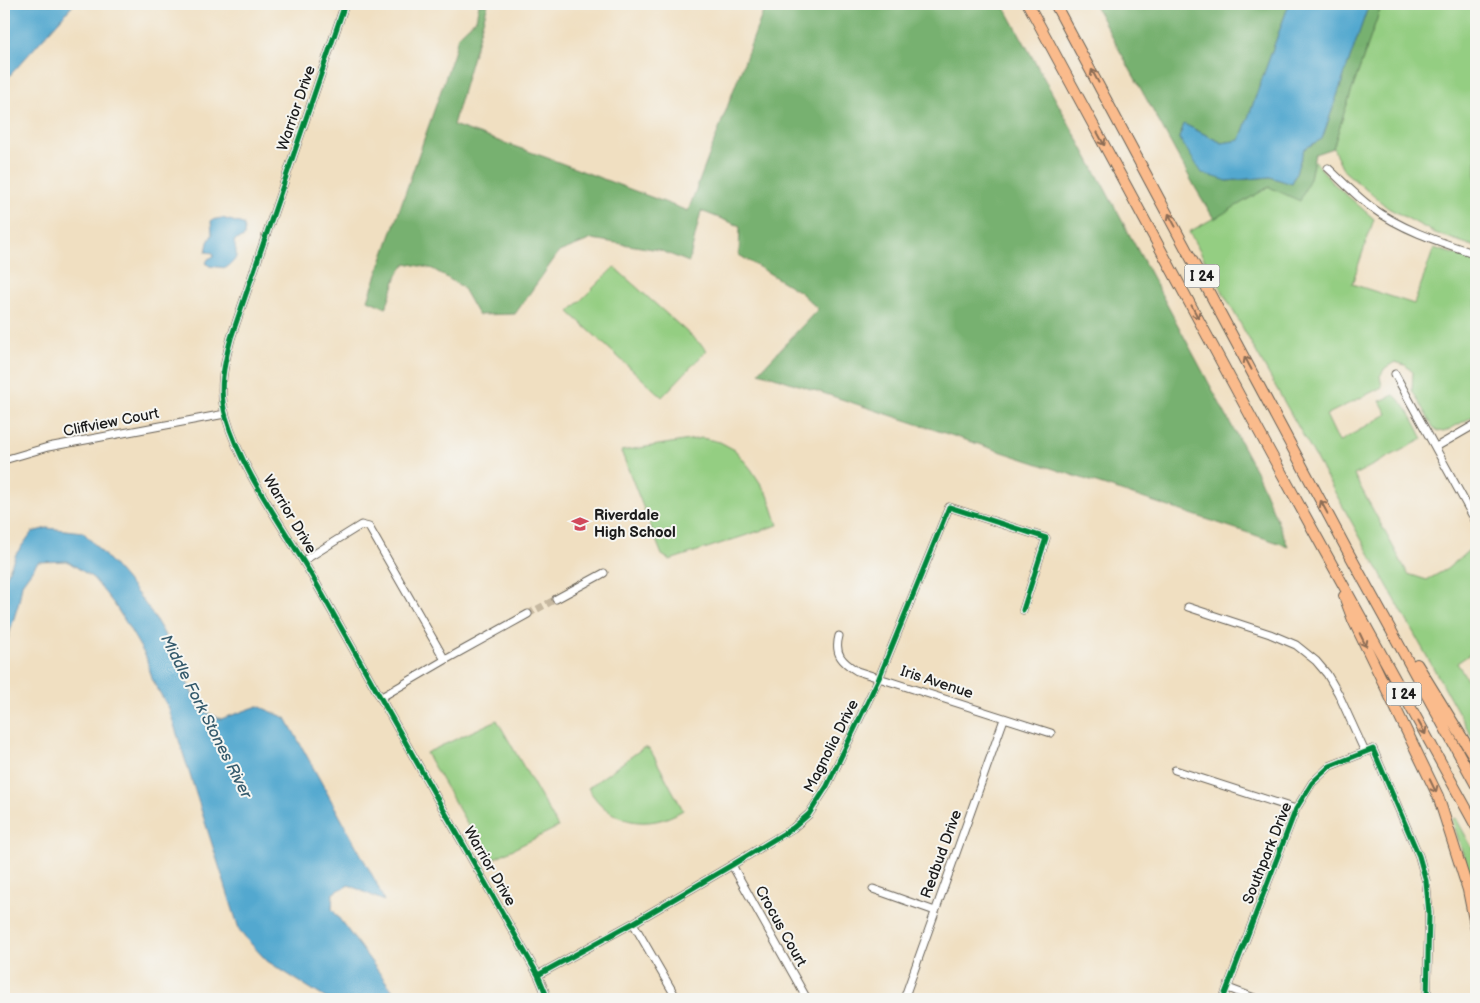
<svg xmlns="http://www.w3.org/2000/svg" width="1480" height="1003" viewBox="0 0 1480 1003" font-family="'Balsamiq Sans',sans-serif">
  <rect width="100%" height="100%" fill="#f6f6f2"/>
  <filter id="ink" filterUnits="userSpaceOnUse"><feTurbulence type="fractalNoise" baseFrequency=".02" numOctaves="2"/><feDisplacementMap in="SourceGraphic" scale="10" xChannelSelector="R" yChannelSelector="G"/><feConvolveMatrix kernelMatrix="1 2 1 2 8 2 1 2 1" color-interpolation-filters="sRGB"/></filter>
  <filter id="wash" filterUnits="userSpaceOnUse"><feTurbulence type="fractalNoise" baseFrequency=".0096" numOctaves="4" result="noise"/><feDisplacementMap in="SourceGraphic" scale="20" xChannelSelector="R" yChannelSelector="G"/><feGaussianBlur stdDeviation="1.12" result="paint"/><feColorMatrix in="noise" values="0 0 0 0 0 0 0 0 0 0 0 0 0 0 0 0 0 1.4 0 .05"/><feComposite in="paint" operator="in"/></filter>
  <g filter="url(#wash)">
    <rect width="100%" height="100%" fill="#f0dfc1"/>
    <!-- green -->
    <path fill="#94ce82" stroke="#58754f" d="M 1382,4 L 1476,4 L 1476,247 L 1435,233 L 1388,208 L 1344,171 L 1333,148 L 1344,113 Z
      M 1314,160 L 1333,183 L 1374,219 L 1352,284 L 1414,304 L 1434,248 L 1476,261 L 1476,415 L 1444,432 L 1438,431 L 1433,427 L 1412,390 L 1413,372 L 1405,365 L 1395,362 L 1385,368 L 1380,376 L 1382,387 L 1326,415 L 1339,442 L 1387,414 L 1380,401 L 1394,395 C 1408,407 1415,423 1423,439 L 1354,475 L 1408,574 L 1427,580 L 1447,569 L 1476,544 L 1476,619 L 1471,628 L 1476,637 L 1476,650 L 1457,663 L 1476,693 L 1476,744 L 1189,232 L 1269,187 L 1310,178 Z
      M 614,267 L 707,350 L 662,397 L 569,312 Z
      M 702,438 L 720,442 L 735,450 L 751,469 L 768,495 L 778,525 L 670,560 L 662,555 L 621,451 Z
      M 497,720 L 558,827 L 489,861 L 426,753 Z
      M 643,748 L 647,748 L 651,751 L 683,810 C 648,832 609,824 588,788 Z
      M 1456,818 L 1476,855 L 1476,910 L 1469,874 L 1452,819 Z"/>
    <!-- forest -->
    <path fill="#77b170" stroke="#4a6646" d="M 479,4 L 488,4 L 453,125 L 545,157 L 688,211 L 766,4 L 1003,4 L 1104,187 L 1257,473 L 1288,546 L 759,372 L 818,309 L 800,292 L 739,255 L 740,226 L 701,211 L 689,262 L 659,250 L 592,239 L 559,252 L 515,314 L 478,315 L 462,287 L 433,269 L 406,263 L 397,275 L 386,308 L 368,300 L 454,53 L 458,36 L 476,19 Z
      M 1094,4 L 1289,4 L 1240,140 L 1222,143 L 1184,124 L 1179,138 L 1227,181 L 1270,177 L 1292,184 L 1304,149 L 1322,139 L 1369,4 L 1382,4 L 1344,113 L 1333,148 L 1315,154 L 1310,178 L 1300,201 L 1269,187 L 1214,219 L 1196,189 Z"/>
    <!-- water -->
    <path fill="#53a8cf" stroke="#386276" d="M 4,4 L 74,4 L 4,82 Z
      M 1289,4 L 1369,4 L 1322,139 L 1304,149 L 1292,184 L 1270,177 L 1227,181 L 1202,173 L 1179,138 L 1184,124 L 1222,143 L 1240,140 Z
      M 222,218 L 243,224 L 245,229 L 244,237 L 234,241 C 237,256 239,258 226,268 L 209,266 L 206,263 L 208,259 L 214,256 L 213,253 L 206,252 L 208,242 L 212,235 L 211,220 Z
      M 47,528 L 83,532 C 109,560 136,588 156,620 C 173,648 186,679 199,709 L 221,719 L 258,706 L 286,718 L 376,882 L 384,901 L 349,885 L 333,893 L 332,909 L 399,999 L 327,999 L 267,961 L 240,932 L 169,709 L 152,679 L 146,657 L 125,621 L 114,604 L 93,578 L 67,561 L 38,562 L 22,584 L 19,602 L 4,651 L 4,582 L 16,554 L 32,532 Z"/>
  </g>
  <g filter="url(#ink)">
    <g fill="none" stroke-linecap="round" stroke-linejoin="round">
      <!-- minor-tunnel -->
      <path stroke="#c6b8a0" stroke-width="7" stroke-dasharray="7 3.5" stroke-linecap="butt" d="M 528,614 L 556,599"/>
      <!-- minor casing -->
      <g stroke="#666056" stroke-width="9">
        <path id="minor" d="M 345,4 L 231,338 C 224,364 218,390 226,417 C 242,473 287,531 316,583 C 389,714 463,845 538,975 L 548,999
          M 1328,168 C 1342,181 1356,196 1371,207 C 1402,230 1440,242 1476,254
          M 1395,374 L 1476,522
          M 1436,447 L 1476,424
          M 4,460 L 48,447 L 225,414
          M 303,561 L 361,525 L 369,527 L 445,660
          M 556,599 L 604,573
          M 1188,607 L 1270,634 L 1296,645 L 1316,661 L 1327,674 L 1338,693 L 1365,752
          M 839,636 C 834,654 842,662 857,671 L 1051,733
          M 380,698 L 445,660 L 528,614
          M 1175,770 L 1296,809
          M 732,865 L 807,999
          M 873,889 L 935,911
          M 633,923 L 677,999
          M 538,975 L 633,923 L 732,865 L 793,828 L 809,814 L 827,786 L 879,678 L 949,507 L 1046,538 L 1023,610
          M 1228,988 L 1257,999
          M 904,999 L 1004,719
          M 1223,999 L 1296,809 L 1312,783 L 1330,766 L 1373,749 L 1419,856 L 1426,881 L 1429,913 L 1427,999"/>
      </g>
      <!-- highway casing -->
      <g stroke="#666056" stroke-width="12">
        <path id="highway" d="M 1028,4 L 1270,452 L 1476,826
          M 1055,4 L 1347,550 L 1476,785
          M 1344,596 L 1353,620 L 1438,796 L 1468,890 L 1476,930
          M 1417,664 L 1476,760"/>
      </g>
      <!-- minor -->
      <use href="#minor" stroke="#fff" stroke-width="7"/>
      <!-- highway -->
      <use href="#highway" stroke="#fabb8c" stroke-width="10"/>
      <!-- cycleway casing -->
      <g stroke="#f6f6f2" stroke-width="8">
        <path id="cycleway" d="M 345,4 L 231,338 C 224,364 218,390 226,417 C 242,473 287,531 316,583 C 389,714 463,845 538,975 L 548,999
          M 538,975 L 633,923 L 732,865 L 793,828 L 809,814 L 827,786 L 879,678 L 949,507 L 1046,538 L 1023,610
          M 1223,999 L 1296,809 L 1312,783 L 1330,766 L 1373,749 L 1419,856 L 1426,881 L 1429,913 L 1427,999"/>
      </g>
      <!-- cycleway -->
      <use href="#cycleway" stroke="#00873e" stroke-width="5"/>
    </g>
    <!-- one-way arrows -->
    <defs><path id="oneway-shaft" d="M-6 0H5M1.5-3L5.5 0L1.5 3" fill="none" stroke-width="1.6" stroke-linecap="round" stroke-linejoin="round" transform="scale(1.25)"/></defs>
    <g stroke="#8b6c54">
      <use href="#oneway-shaft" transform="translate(1095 76) rotate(-118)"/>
      <use href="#oneway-shaft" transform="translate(1101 139) rotate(62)"/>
      <use href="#oneway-shaft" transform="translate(1172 220) rotate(-118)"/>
      <use href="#oneway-shaft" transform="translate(1195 312) rotate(62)"/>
      <use href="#oneway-shaft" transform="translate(1248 363) rotate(-118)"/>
      <use href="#oneway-shaft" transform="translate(1324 507) rotate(-118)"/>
      <use href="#oneway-shaft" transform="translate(1363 640) rotate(64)"/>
      <use href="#oneway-shaft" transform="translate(1422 728) rotate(61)"/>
      <use href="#oneway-shaft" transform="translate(1433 786) rotate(64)"/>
    </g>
  </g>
  <!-- icons -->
  <defs>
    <g id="school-bare" transform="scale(1.35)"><path d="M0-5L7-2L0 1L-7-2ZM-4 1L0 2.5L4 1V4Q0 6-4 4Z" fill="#d1495b" stroke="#f6f6f2" stroke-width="2.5" paint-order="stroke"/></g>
  </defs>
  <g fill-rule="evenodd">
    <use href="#school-bare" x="580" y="524"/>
  </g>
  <g text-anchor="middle" stroke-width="4" stroke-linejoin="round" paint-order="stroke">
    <!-- shield labels -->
    <g fill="#f6f6f2" stroke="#5d5d5c" stroke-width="1">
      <rect x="1184.5" y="264.5" width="35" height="23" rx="4"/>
      <rect x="1386.5" y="682.5" width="35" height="23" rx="4"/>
    </g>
    <g font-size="14" font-weight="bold" fill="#1c1c1c">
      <text x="1202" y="281">I 24</text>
      <text x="1404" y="699">I 24</text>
    </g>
    <!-- street labels -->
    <g font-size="15" fill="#1c1c1c" stroke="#f6f6f2">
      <text transform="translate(296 108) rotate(-71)" y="5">Warrior Drive</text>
      <text transform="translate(111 422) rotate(-11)" y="5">Cliffview Court</text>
      <text transform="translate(290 514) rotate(59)" y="5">Warrior Drive</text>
      <text transform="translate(937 682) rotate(18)" y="5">Iris Avenue</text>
      <text transform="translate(831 746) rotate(-63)" y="5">Magnolia Drive</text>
      <text transform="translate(1267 853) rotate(-68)" y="5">Southpark Drive</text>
      <text transform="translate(941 854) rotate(-70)" y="5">Redbud Drive</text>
      <text transform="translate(490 866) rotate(60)" y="5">Warrior Drive</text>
      <text transform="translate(781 926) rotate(61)" y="5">Crocus Court</text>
    </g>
    <!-- poi labels -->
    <g font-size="15" font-weight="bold" fill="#1c1c1c" stroke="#f6f6f2" text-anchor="start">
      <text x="594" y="520">Riverdale<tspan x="594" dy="17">High School</tspan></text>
    </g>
    <!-- water labels -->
    <g font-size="16" font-style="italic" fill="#355b6d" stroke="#f6f6f2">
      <text transform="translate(207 716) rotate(63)" y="6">Middle Fork Stones River</text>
    </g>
  </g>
  <!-- margin -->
  <rect width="1480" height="1003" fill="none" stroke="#f6f6f2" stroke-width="20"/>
</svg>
